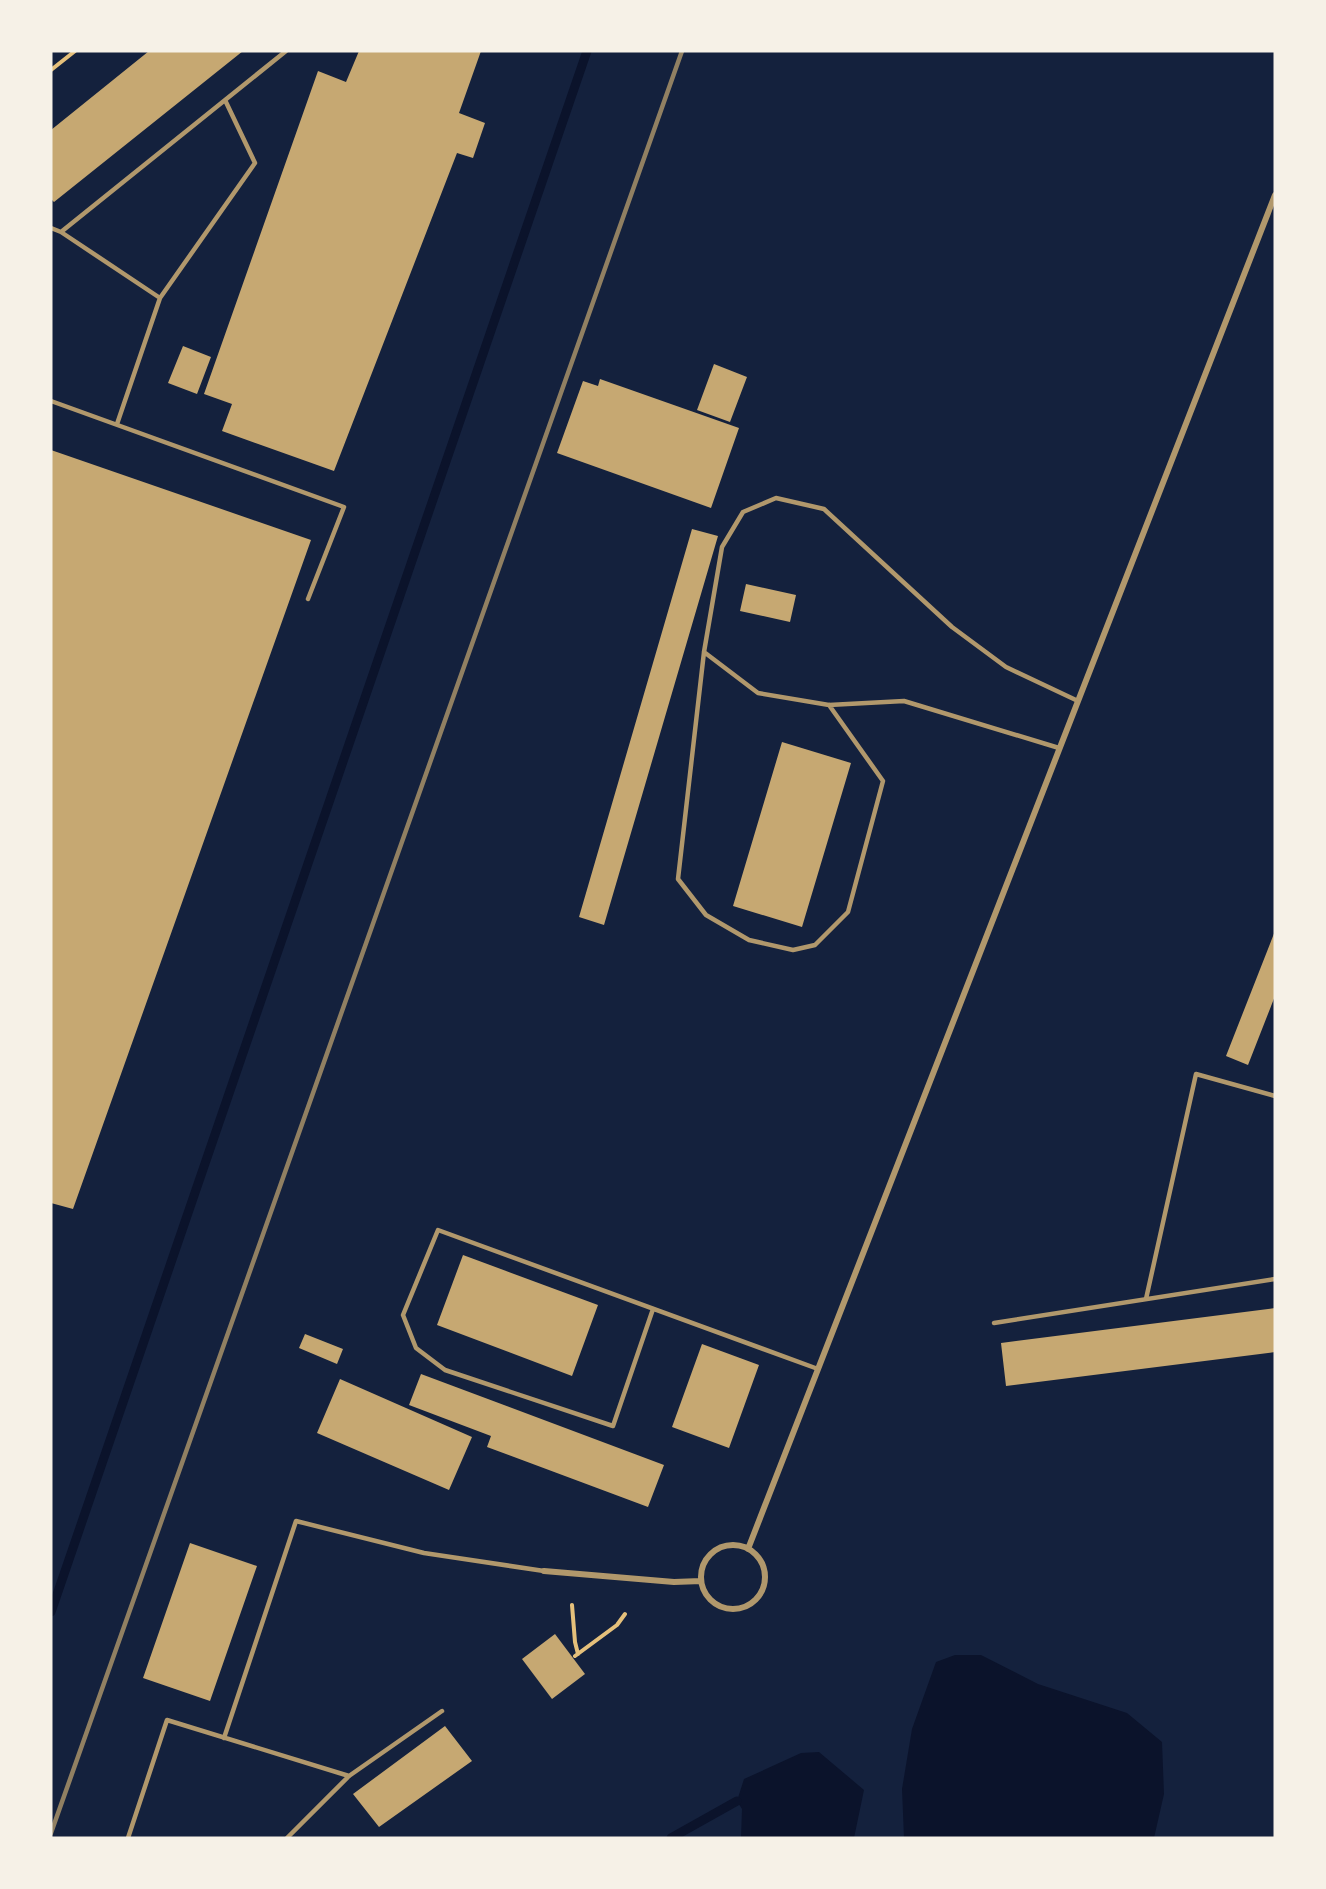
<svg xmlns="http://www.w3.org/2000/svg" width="1326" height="1889" viewBox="0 0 1326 1889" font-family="'Zilla Slab',serif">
  <rect width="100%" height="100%" fill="#14213d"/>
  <!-- water -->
  <path fill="#0b132b" d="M 955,1655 L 981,1655 L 1038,1684 L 1127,1713 L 1162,1742 L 1164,1794 L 1154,1838 L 904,1838 L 902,1789 L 912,1729 L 936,1662 Z
    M 819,1752 L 864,1790 L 854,1838 L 741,1838 L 742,1809 L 737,1801 L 744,1779 L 801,1753 Z"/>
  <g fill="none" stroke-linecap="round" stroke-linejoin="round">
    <!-- stream -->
    <path stroke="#0b132b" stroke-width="9" d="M 51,1612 L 587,51
      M 671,1838 L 737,1801"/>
  </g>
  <!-- building -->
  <path fill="#c6a872" d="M 149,51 L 243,51 L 54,202 L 51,199 L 51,130 Z
    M 359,51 L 481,51 L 459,113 L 485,123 L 473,158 L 457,153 L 334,471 L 222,431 L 232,404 L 204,394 L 318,71 L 346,82 Z
    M 183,346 L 211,357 L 197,394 L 168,383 Z
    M 714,364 L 747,377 L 730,422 L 697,410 Z
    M 600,379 L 739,428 L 711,508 L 557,453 L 583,381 L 598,386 Z
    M 51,450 L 311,540 L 73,1209 L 51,1203 Z
    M 692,529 L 718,536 L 604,925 L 579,917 Z
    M 746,584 L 796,595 L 790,622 L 740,611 Z
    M 782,742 L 851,763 L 802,927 L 733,906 Z
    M 1275,931 L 1275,996 L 1248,1065 L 1226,1056 Z
    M 463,1255 L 598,1305 L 572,1376 L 437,1325 Z
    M 1275,1308 L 1275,1352 L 1006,1386 L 1001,1343 Z
    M 305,1334 L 343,1349 L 337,1364 L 299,1348 Z
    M 702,1344 L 759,1365 L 729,1448 L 672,1427 Z
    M 421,1374 L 664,1465 L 648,1507 L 487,1447 L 491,1436 L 409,1405 Z
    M 340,1379 L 472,1437 L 449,1490 L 317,1433 Z
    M 190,1543 L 257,1566 L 210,1701 L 143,1678 Z
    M 555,1634 L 585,1674 L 552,1699 L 522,1659 Z
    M 445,1726 L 472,1761 L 379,1827 L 353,1794 Z"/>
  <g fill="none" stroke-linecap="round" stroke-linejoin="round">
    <!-- path -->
    <path stroke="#e5c07b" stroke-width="4" d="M 51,70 L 75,51
      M 572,1605 L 575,1642 L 578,1654
      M 575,1656 L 617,1625 L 625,1614"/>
    <!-- service -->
    <path stroke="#b1986c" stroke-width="4.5" d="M 51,228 L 61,232 L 286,51
      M 61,232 L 160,298
      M 51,401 L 344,507 L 308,599
      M 117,424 L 160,298 L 255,163 L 225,100
      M 704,652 L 758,693 L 829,705 L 904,701 L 1059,748
      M 829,705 L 883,781 L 848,912 L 815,945 L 793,950 L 749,940 L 706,915 L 678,879 L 704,652 L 722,547 L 743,512 L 776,498 L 824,509 L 952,627 L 1006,667 L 1078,701
      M 1146,1299 L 1196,1074 L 1275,1096
      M 653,1309 L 613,1426 L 445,1370 L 416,1348 L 403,1315 L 438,1230 L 818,1369
      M 994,1323 L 1275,1279
      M 224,1738 L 296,1521 L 424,1553 L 544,1571
      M 128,1838 L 167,1720 L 349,1776
      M 287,1838 L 349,1776 L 442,1711"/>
    <!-- minor -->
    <path stroke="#b1986c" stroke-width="6" d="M701 1577a32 32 0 1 1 64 0a32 32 0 1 1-64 0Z
      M 748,1549 L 1275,195
      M 544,1571 L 674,1582 L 701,1581"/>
    <!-- rail -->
    <path stroke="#918062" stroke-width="4.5" d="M 51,1833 L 682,51"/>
  </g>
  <!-- border -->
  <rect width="1326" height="1889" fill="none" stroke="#f6f1e7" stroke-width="105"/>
</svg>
